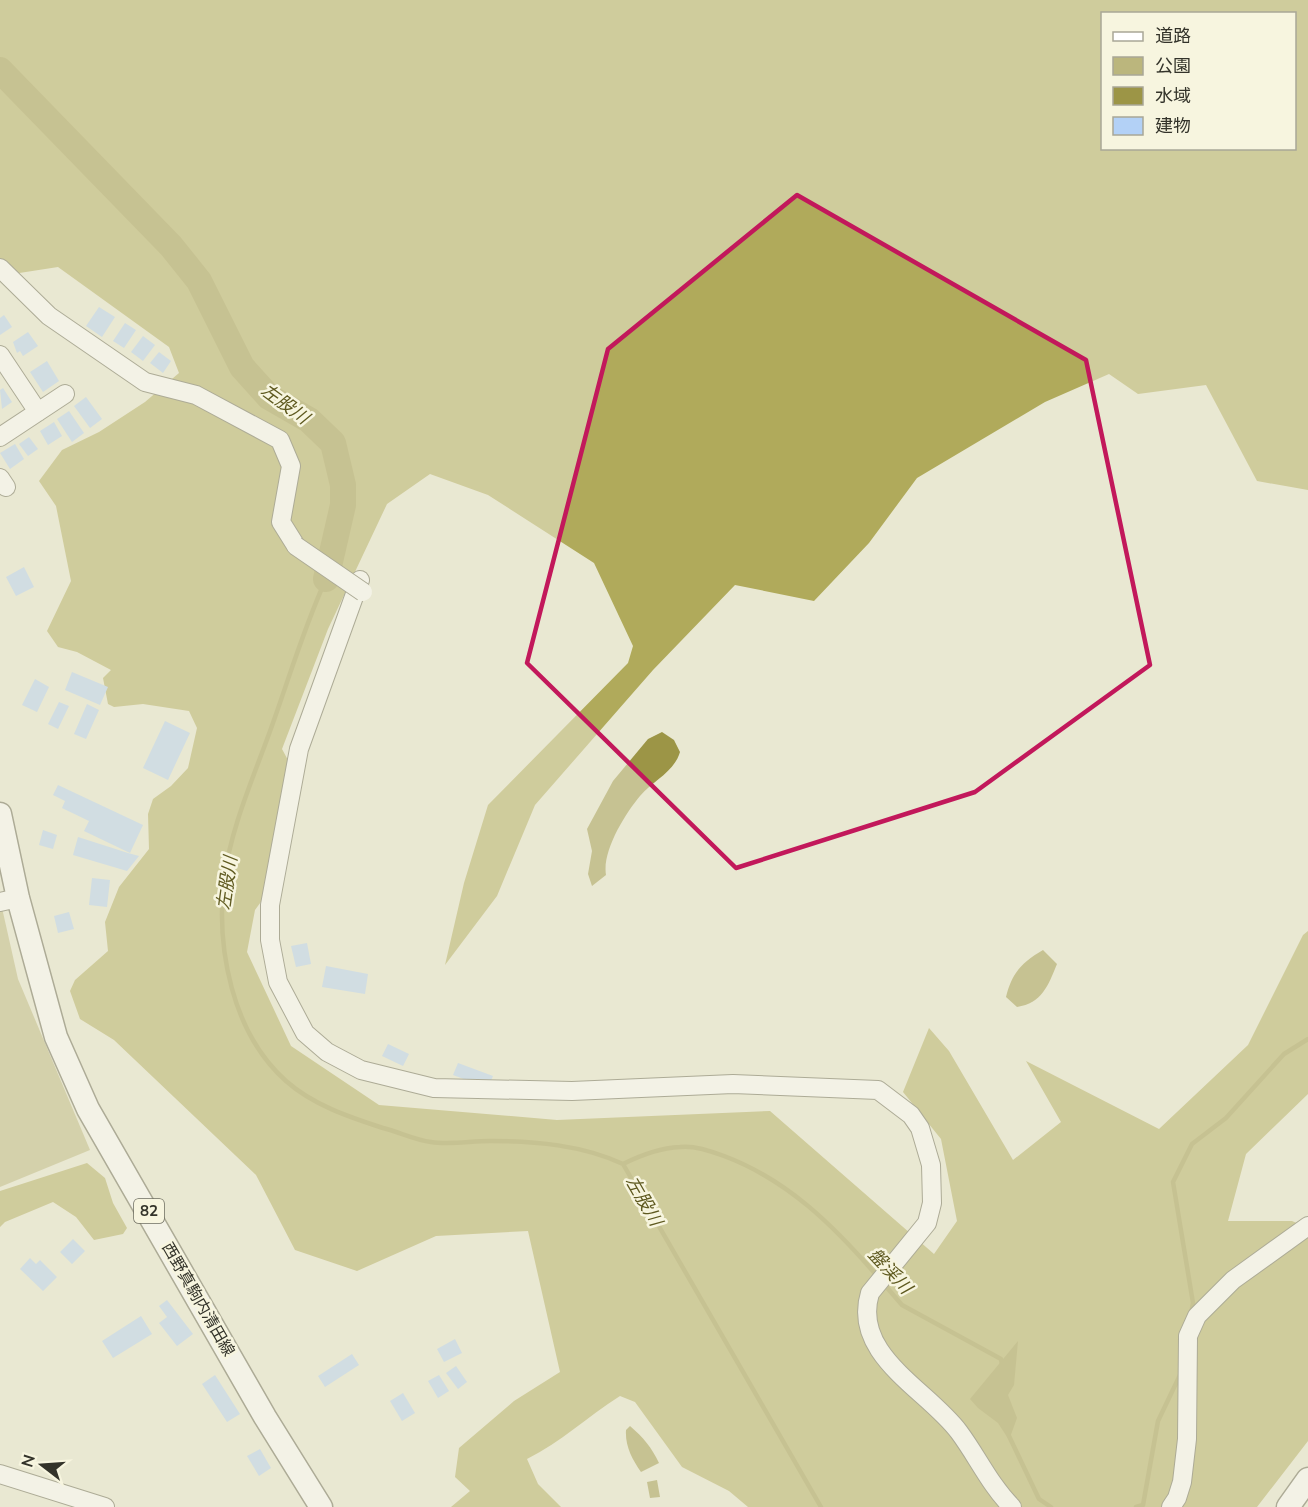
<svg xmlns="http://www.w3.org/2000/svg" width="1308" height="1507" viewBox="0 0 1308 1507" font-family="Mulish,'Noto Sans JP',sans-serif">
  <rect width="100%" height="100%" fill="#e9e8d2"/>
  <!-- green -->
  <path fill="#bbb67d" d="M 0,899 L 18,979 L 90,1150 L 0,1187 Z"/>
  <!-- forest -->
  <path fill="#b0aa5b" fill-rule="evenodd" d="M 0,0 L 1308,0 L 1308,490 L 1257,481 L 1206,385 L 1138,394 L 1109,374 L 1045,402 L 917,478 L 869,543 L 814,601 L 735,585 L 653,670 L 535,805 L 497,896 L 445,965 L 464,883 L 488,805 L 628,663 L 633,646 L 594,563 L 488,495 L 430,474 L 387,504 L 328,629 L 282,749 L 289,762 L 263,899 L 255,910 L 247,952 L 291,1046 L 379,1105 L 557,1120 L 770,1111 L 934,1254 L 957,1221 L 941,1139 L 903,1092 L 929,1028 L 949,1051 L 1013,1160 L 1061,1122 L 1026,1061 L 1159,1129 L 1248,1045 L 1303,935 L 1308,931 L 1308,1094 L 1246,1154 L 1228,1221 L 1292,1221 L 1308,1228 L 1308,1441 L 1257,1507 L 748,1507 L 729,1491 L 682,1467 L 635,1402 L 620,1396 C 587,1417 561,1442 527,1459 L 538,1484 L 561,1507 L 451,1507 L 470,1491 L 455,1477 L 459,1448 L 514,1401 L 560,1372 L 528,1231 L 436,1236 L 357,1271 L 295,1250 L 256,1175 L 114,1040 L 80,1019 L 70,991 L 75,980 L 108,951 L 105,922 L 119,887 L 149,849 L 148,814 L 153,799 L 171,786 L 188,768 L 197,728 L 189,711 L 143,704 L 114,707 L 108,704 L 103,678 L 111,670 L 77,652 L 58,647 L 47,631 L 71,581 L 56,506 L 39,481 L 62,450 L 99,432 L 145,402 L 179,373 L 169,347 L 58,267 L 0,276 ZM 1102,14 L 1294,14 L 1294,148 L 1102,148 Z
    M 87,1163 L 105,1178 L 113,1203 L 127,1228 L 123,1234 L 94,1240 L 76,1217 L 53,1202 L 5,1222 L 0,1227 L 0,1191 Z"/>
  <!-- water -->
  <path fill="#9c9546" d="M 662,732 L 674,740 L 680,752 C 674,772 654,780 640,796 C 625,814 602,851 606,875 L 592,886 L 588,874 L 592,851 L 587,829 L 613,781 L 648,739 Z
    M 1043,950 L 1057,964 C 1048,986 1042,1003 1017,1007 L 1006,997 C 1012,973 1022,962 1043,950 Z
    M 1018,1341 L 1014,1385 L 1008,1395 L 1017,1418 L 1009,1440 L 998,1423 L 978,1408 L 970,1399 Z
    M 630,1426 C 643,1437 652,1448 659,1463 L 641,1472 C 632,1459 625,1446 626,1430 Z
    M 657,1480 L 660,1497 L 650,1498 L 647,1482 Z"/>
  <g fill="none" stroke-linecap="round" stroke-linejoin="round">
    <!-- stream -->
    <path stroke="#9c9546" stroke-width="4.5" d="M 326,579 C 305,625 291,672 274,720 C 256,772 231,825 224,880 C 216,948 232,1033 286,1081 C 313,1105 349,1117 383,1128 C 399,1132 415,1140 431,1142 C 450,1145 471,1141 490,1141 C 535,1141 582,1145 623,1164 L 821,1507
      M 623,1164 C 639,1156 661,1148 680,1147 C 694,1145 711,1151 724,1156 C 788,1180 834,1226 878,1277
      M 883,1283 L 902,1305 L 1001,1359 L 1002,1365
      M 1191,1314 L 1193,1303 L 1173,1182 L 1192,1144 L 1226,1118 L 1284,1054 L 1308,1039
      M 1009,1436 L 1039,1499 L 1051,1507
      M 1136,1507 L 1143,1505 L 1158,1421 L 1180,1375"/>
    <!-- river -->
    <path stroke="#9c9546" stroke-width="26" d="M 0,70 L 171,246 L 199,281 L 242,367 L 269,397 L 309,420 L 333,443 L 343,485 L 343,505 L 326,579"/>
  </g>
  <!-- building -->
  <path fill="#b3d1f6" d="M 99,307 L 115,317 L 102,337 L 86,326 Z
    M 4,315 L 12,327 L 0,335 L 0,318 Z
    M 125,323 L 136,330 L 124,348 L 113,341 Z
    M 28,332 L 38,346 L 23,356 L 20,351 L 17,353 L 13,342 Z
    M 143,336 L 155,345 L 143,361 L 131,352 Z
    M 159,352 L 171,361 L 163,373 L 150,363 Z
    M 47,361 L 59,381 L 43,392 L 30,372 Z
    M 3,388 L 12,402 L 2,409 L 0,390 Z
    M 86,397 L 102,419 L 90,428 L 74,406 Z
    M 69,411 L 84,433 L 72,442 L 57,419 Z
    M 54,422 L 62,436 L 48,445 L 40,431 Z
    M 29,437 L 38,449 L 28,456 L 19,444 Z
    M 15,444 L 24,459 L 10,469 L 0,453 Z
    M 24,567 L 34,587 L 16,596 L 6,577 Z
    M 72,672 L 108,687 L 100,705 L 65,690 Z
    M 35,679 L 49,687 L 37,712 L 22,705 Z
    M 59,702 L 69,706 L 58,729 L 48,724 Z
    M 87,704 L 99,710 L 86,739 L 74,734 Z
    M 165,721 L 190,733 L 168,780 L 143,768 Z
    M 58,785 L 143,825 L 130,853 L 84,831 L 89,821 L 62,808 L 65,801 L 53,795 Z
    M 43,830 L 57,835 L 53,849 L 39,845 Z
    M 78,837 L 128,853 L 139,856 L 127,871 L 73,855 Z
    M 92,878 L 110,880 L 107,907 L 89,905 Z
    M 69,912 L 74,929 L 58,933 L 54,916 Z
    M 307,943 L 311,964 L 296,967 L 291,946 Z
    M 326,966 L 368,974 L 365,994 L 322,987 Z
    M 388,1044 L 409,1054 L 403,1066 L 382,1056 Z
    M 458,1063 L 493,1076 L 488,1088 L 453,1075 Z
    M 73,1239 L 85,1251 L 72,1264 L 60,1252 Z
    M 30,1258 L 36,1264 L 40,1260 L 57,1277 L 43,1291 L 20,1269 Z
    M 167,1300 L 193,1334 L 177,1346 L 159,1323 L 167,1317 L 159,1306 Z
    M 141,1316 L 152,1334 L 113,1358 L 102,1341 Z
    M 455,1339 L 462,1353 L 444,1362 L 437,1349 Z
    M 352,1354 L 359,1365 L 325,1387 L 318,1376 Z
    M 456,1366 L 467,1382 L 458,1389 L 446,1373 Z
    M 215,1375 L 240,1414 L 227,1422 L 202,1384 Z
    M 439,1375 L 449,1391 L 438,1398 L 428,1381 Z
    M 403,1393 L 415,1413 L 402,1421 L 390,1401 Z
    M 260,1449 L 271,1468 L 259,1476 L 247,1456 Z"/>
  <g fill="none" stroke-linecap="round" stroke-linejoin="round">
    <!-- minor casing -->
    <g stroke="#64634f" stroke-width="20">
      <path id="minor" d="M 0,268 L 49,316 L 145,382 L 196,395 L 280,440 L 291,466 L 281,522 L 296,546
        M 0,355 L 38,412
        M 0,437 L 65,394
        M 0,478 L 6,487
        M 360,580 L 299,749 L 270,905 L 270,940 L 278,982 L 305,1033 L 327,1052 L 361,1070 L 434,1088 L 572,1091 L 733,1084 L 878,1090 L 911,1115 L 920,1128 L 931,1165 L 932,1203 L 927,1223 L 870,1293 C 851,1355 928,1390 959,1432 C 977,1456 990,1485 1012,1507
        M 0,902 L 18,898
        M 0,1474 L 105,1507
        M 1171,1507 L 1177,1498 L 1182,1482 L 1187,1439 L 1188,1336 L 1197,1316 L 1233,1280 L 1308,1226"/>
    </g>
    <!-- major casing -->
    <g stroke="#64634f" stroke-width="25">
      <path id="major" d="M 0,814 L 18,898 L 56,1037 L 88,1109 L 265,1417 L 321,1507
        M 1288,1507 L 1308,1479"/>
    </g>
    <!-- minor -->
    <use href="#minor" stroke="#fff" stroke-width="18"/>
    <!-- major -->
    <use href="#major" stroke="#fff" stroke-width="22"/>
    <!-- minor-bridge casing -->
    <g stroke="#64634f" stroke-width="20" stroke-linecap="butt">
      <path id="minor-bridge" d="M 296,546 L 363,592"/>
    </g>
    <!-- minor-bridge -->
    <use href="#minor-bridge" stroke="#fff" stroke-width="18"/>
  </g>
  <!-- marked area -->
  <path d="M0 0H1308V1507H0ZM 797,195 L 1086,360 L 1150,665 L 975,792 L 736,868 L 527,663 L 608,349 Z" fill="#e9e8d2" fill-opacity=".55" fill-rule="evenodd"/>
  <path fill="none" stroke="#c2185b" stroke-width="4.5" stroke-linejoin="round" d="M 797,195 L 1086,360 L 1150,665 L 975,792 L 736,868 L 527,663 L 608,349 Z"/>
  <g text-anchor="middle" stroke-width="5" stroke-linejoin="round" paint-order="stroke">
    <!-- shield labels -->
    <rect fill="#f7f5df" stroke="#6e6d60" stroke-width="1.5" x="134" y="1199" width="30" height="24" rx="4.5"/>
    <g font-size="15" font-weight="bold" fill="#33332a">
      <text x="149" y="1216">82</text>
    </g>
    <!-- street labels -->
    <g font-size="16" fill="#33332a" stroke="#f7f5df">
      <text transform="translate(199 1299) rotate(60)" y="6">西野真駒内清田線</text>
    </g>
    <!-- water labels -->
    <g font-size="18" font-style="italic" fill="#5e591f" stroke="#f7f5df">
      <text transform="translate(285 404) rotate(36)" y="6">左股川</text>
      <text transform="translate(227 883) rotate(-82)" y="6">左股川</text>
      <text transform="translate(644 1201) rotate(60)" y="6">左股川</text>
      <text transform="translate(890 1271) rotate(47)" y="6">盤渓川</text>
    </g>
  </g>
  <!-- legend -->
  <rect x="1101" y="12" width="195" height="138" fill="#f7f5df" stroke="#a9a797" stroke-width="1.5"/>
  <rect x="1113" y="32" width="30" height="9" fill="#ffffff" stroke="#a9a797" stroke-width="1.5"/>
  <text x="1155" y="42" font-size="18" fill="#33332a">道路</text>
  <rect x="1113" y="57" width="30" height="18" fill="#bbb67d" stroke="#a9a797" stroke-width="1.5"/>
  <text x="1155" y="72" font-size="18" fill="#33332a">公園</text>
  <rect x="1113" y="87" width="30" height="18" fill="#9c9546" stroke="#a9a797" stroke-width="1.5"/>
  <text x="1155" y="102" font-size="18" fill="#33332a">水域</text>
  <rect x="1113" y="117" width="30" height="18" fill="#b3d1f6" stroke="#a9a797" stroke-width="1.5"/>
  <text x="1155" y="132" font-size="18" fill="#33332a">建物</text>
  <!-- north arrow -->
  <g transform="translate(42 1465) rotate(287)" stroke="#f7f5df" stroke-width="4.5" paint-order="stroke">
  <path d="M0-4.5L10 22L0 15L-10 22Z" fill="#33332a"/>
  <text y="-9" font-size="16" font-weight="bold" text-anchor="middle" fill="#33332a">N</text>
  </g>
</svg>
